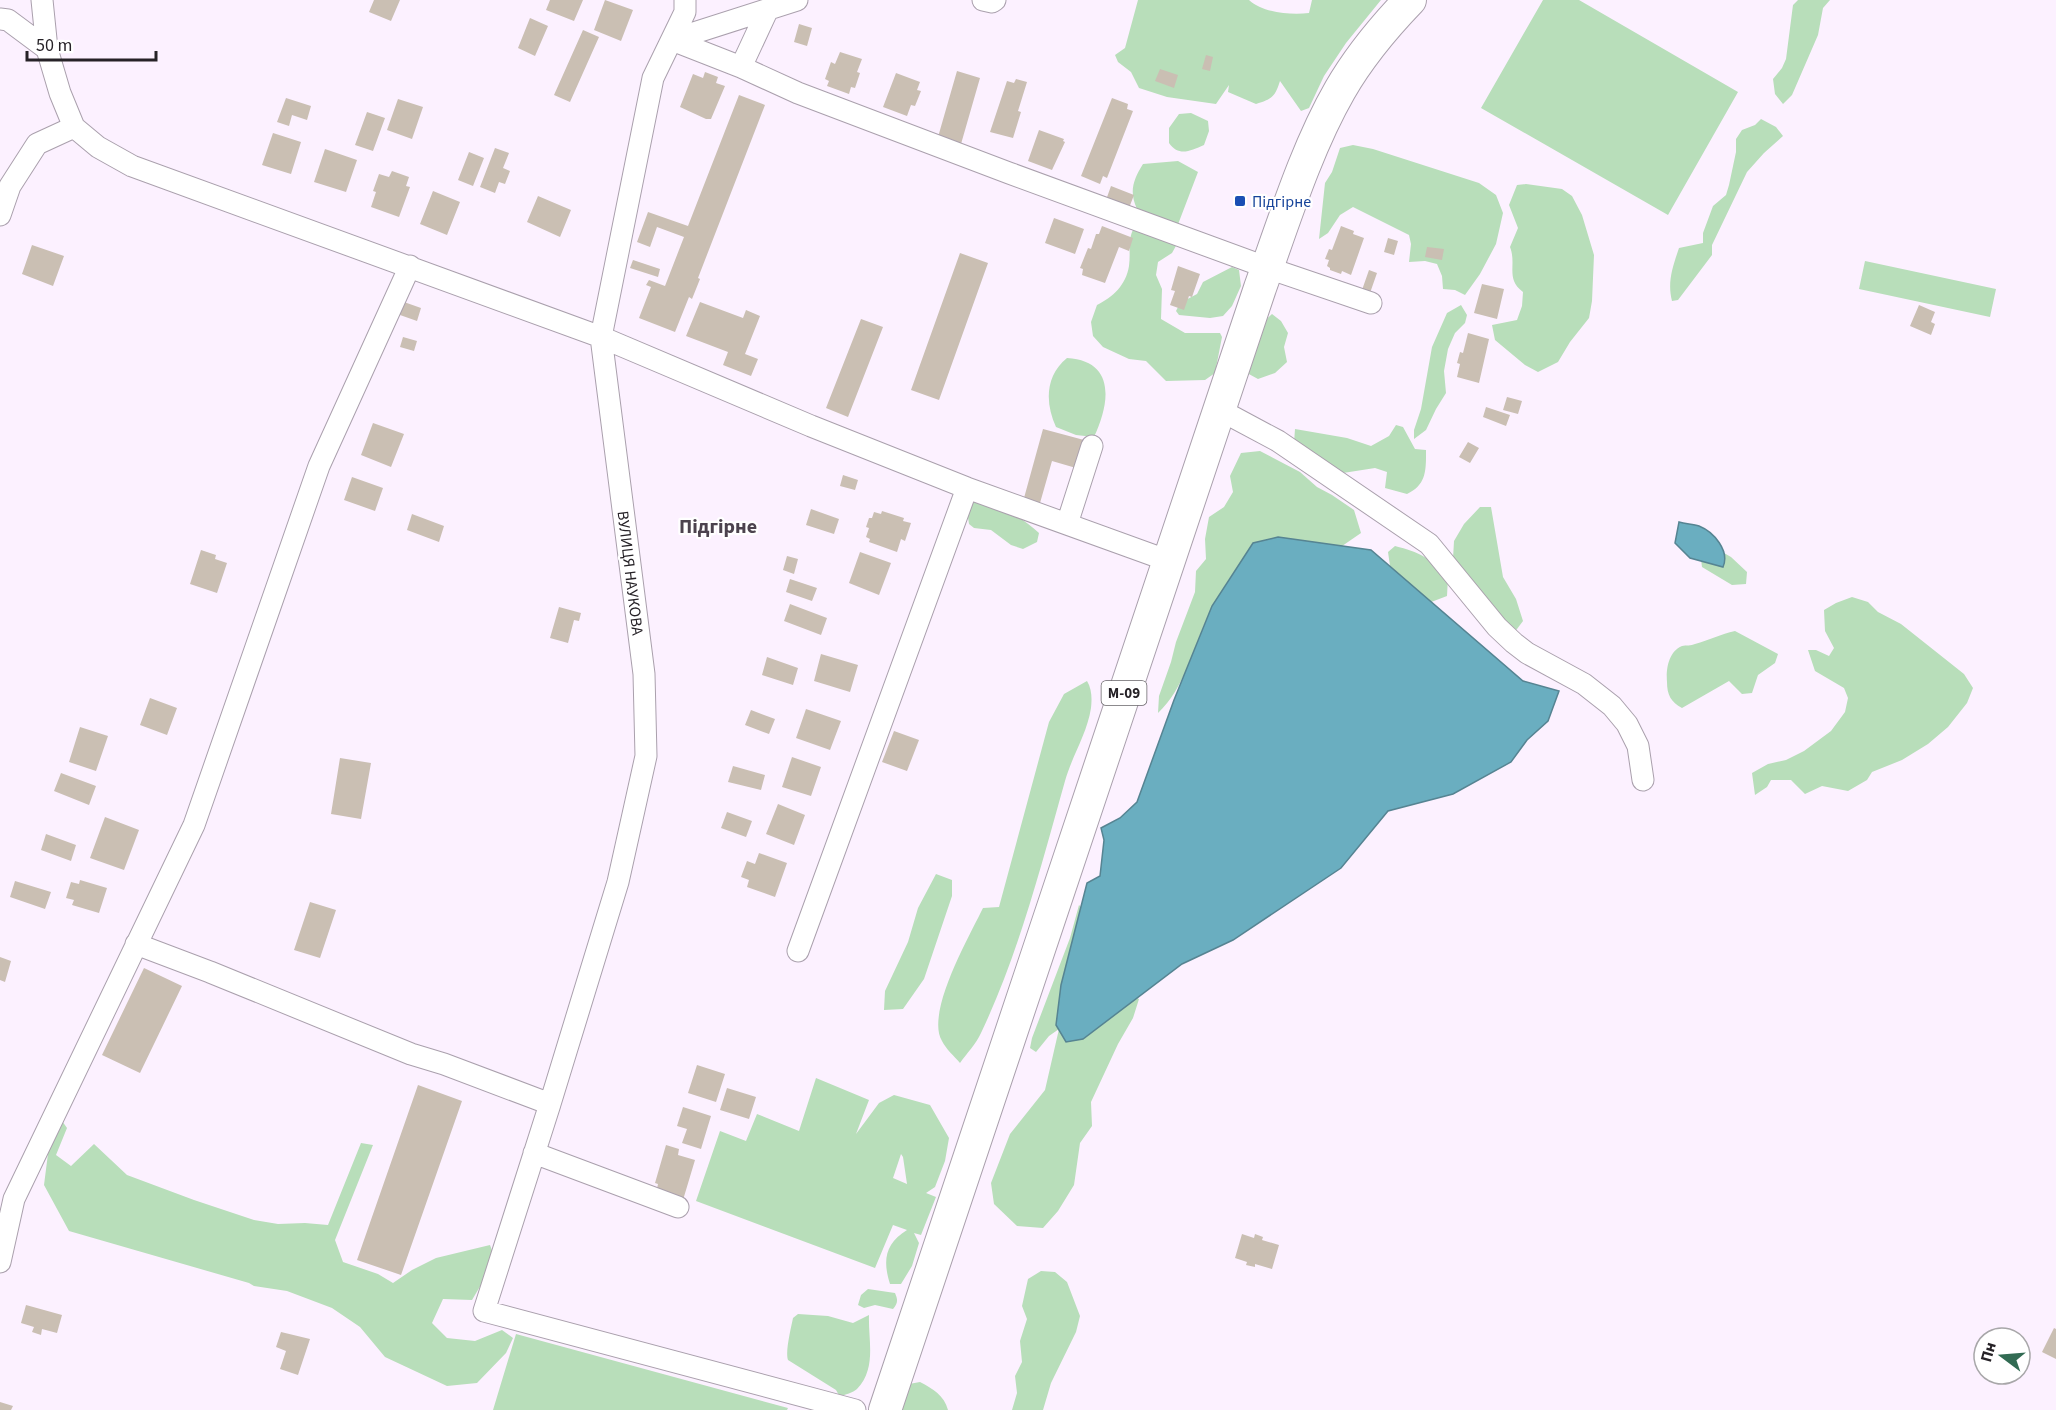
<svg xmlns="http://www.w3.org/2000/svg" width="2056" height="1410" viewBox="0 0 2056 1410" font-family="'Source Sans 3',sans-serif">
  <rect width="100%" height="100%" fill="#fcf1ff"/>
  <!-- green -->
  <path fill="#b8deba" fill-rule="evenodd" d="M 1138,0 L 1249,0 C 1263,13 1291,15 1309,13 L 1312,0 L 1381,0 L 1346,43 L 1324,76 L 1309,108 L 1301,111 L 1280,81 C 1275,97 1272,99 1256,104 L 1228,92 L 1229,85 L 1216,104 L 1167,97 L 1139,88 L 1131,72 L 1118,62 L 1115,55 L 1125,48 Z
    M 1543,0 L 1579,0 L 1738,92 L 1668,215 L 1481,108 Z
    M 1798,0 L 1830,0 L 1823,8 L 1818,35 L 1792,95 L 1783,104 L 1775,94 L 1773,79 L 1782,68 L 1786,59 L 1793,5 Z
    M 1191,113 L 1208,121 L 1209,131 L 1204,145 C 1190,151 1179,157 1169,143 L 1169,128 L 1179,114 Z
    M 1761,119 L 1776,127 L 1783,136 L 1764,153 L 1747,172 L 1712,245 L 1712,255 L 1678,300 L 1672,301 C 1667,282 1673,266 1679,248 L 1703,243 L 1703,233 L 1713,206 L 1726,195 L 1729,185 L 1736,152 L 1736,139 L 1742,130 L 1755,125 Z
    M 1353,145 L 1373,149 L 1479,183 L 1496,195 L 1503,213 L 1496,244 L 1480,274 L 1465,295 L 1455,290 L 1443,289 L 1442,276 L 1437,264 L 1425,261 L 1409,262 L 1411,244 L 1409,235 L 1353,207 L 1340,215 L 1328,233 L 1319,239 L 1325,183 L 1332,172 L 1340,148 Z
    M 1178,161 L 1198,172 L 1177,227 L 1137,209 C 1129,192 1133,180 1143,164 Z
    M 1526,184 L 1562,189 L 1572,196 L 1582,215 L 1594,255 L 1592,301 L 1589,318 L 1570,342 L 1558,362 L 1538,372 L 1525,365 L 1495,340 L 1492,325 L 1517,320 L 1522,306 L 1523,292 C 1505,278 1517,265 1510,247 L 1518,228 L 1509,205 L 1517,185 Z
    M 1134,228 L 1177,244 L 1172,253 L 1158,262 L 1156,275 L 1162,289 L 1161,319 L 1185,333 L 1220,333 L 1222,337 L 1215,373 L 1205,380 L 1166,381 L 1146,361 L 1129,359 L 1103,347 L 1093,336 L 1091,322 L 1097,305 C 1113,297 1126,285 1129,266 C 1131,252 1127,240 1134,228 Z
    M 1865,261 L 1996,289 L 1990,317 L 1859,289 Z
    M 1232,267 L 1239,270 L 1241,286 L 1232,306 L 1223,316 L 1210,318 L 1179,315 L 1176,311 L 1180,303 L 1197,294 L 1203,282 Z
    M 1461,305 L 1467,315 L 1465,323 L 1455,333 L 1448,349 L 1444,371 L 1446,393 L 1436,409 L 1426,430 L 1414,439 L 1414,430 L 1421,409 L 1432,347 L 1447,313 Z
    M 1272,314 L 1281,321 L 1288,333 L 1284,347 L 1287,362 L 1275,373 L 1258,379 L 1247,373 L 1257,328 Z
    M 1067,358 C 1116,361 1110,403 1094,437 L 1076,435 L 1056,427 C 1045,403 1045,376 1067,358 Z
    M 1396,425 L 1403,427 L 1415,449 L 1426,450 C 1426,469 1427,485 1407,494 L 1385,488 L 1387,472 L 1375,468 L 1343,473 L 1294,443 L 1295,429 L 1347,438 L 1371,446 L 1389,436 Z
    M 1260,451 L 1300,472 L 1317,487 L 1332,495 L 1354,510 L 1361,533 L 1332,553 L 1236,569 C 1225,585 1215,601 1207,618 C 1193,649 1184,689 1158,713 L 1159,696 L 1171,662 L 1176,642 L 1195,592 L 1196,571 L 1206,559 L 1205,539 L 1209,517 L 1224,507 L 1233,492 L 1230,476 L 1241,453 Z
    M 977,496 C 999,506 1021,516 1039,533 L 1037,542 L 1023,549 L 1011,545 L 991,530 L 974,528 L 969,524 L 967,511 Z
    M 1480,507 L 1491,507 L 1503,577 L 1516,599 L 1523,621 L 1511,637 L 1495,607 L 1469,587 L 1453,559 L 1454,541 L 1464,524 Z
    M 1395,546 C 1419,552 1431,558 1448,577 L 1447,596 L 1426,604 L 1390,566 L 1388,552 Z
    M 1717,549 L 1731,557 L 1747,572 L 1746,584 L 1732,585 L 1702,567 L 1700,552 Z
    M 1852,597 L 1868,602 L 1878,612 L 1901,624 L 1964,674 L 1973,688 L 1967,703 L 1948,727 L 1928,744 L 1902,760 L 1872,772 L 1867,780 L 1848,791 L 1822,786 L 1805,794 L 1791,780 L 1771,780 L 1767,787 L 1755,795 L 1752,773 L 1768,764 L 1786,760 L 1804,751 L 1831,731 L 1845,712 L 1848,698 L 1844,688 L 1815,671 L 1808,650 L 1816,650 L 1829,656 L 1834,648 L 1825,631 L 1824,610 L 1836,603 Z
    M 1735,631 L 1778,654 L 1775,663 L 1758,675 L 1752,693 L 1742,694 L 1729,681 L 1682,708 C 1671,702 1667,695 1667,682 C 1666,670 1668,652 1682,646 C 1686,645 1691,646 1695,644 C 1709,640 1721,634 1735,631 Z
    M 1087,681 C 1092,689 1092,699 1091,708 C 1087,734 1072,756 1065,781 C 1041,866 1019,953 981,1033 C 976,1044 967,1053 960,1063 C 954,1056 946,1049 942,1041 C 925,1013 970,935 983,908 L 999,907 L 1049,722 L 1064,694 Z
    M 936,874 L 952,880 L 952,896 L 924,979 L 903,1009 L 884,1010 L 885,991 L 908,942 L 918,908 Z
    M 1079,905 L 1084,910 L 1113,986 L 1139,999 L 1133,1018 L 1118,1044 L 1091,1102 L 1092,1126 L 1080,1143 L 1074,1185 L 1058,1211 L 1043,1228 L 1017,1226 L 994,1204 L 991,1183 L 1010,1134 L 1045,1090 L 1059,1029 L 1049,1036 L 1036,1052 L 1030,1048 L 1032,1038 L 1070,938 Z
    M 816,1078 L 869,1100 L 856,1134 L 879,1103 L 894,1095 L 930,1105 L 949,1138 L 945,1161 L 935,1187 L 926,1193 L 936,1197 L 921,1235 L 914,1233 L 919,1243 L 912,1266 L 901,1284 L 890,1284 C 882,1259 886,1243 907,1230 L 893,1225 L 875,1268 L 696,1201 L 720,1131 L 746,1141 L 757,1114 L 799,1131 ZM 901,1154 L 903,1157 L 907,1184 L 893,1178 Z
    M 60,1118 L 67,1128 L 56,1155 L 71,1166 L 94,1144 L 127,1175 L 194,1200 L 254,1220 L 278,1224 L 305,1223 L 328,1225 L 361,1143 L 373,1145 L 335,1240 L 343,1262 L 378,1274 L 393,1283 L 412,1270 L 436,1258 L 490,1245 L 494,1256 L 488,1273 L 472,1300 L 443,1299 L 432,1323 L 447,1338 L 475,1341 L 502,1330 L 513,1338 L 506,1353 L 477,1383 L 447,1386 L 385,1357 L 360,1327 L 332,1308 L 287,1291 L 254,1286 L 249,1283 L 69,1231 L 44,1185 L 50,1138 Z
    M 1041,1271 L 1055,1272 L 1067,1282 L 1080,1316 L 1076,1332 L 1051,1383 L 1043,1410 L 1012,1410 L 1017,1393 L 1015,1376 L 1022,1362 L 1020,1341 L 1027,1319 L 1022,1306 L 1028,1279 Z
    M 868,1289 L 895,1293 C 898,1300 898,1303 893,1309 L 875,1305 L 864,1308 L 858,1305 L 861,1295 Z
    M 798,1314 L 828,1316 L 853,1323 L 869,1315 C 868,1340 877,1368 857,1389 C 853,1393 845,1394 840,1397 L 836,1390 L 788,1360 C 785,1352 791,1328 793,1318 Z
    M 516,1334 L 788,1408 L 787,1410 L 493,1410 Z
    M 920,1382 C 933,1389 944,1395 948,1410 L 902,1410 L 901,1407 L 909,1384 Z"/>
  <!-- water -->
  <path fill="#6aaec0" stroke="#568492" stroke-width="1.5" d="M 1679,522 C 1686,524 1693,524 1699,526 C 1714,532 1730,551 1723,567 L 1690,558 L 1675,543 Z
    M 1278,537 L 1371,550 L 1523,681 L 1559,691 L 1548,721 L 1527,740 L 1511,762 L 1453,794 L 1388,811 L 1341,868 L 1233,940 L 1182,964 L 1083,1039 L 1066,1042 L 1056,1025 L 1061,985 L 1087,883 L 1100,876 L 1104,840 L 1101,828 L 1120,818 L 1137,802 L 1174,700 L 1212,606 L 1253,543 Z"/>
  <!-- building -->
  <path fill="#cabfb3" d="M 374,0 L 400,0 L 391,21 L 369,12 Z
    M 550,0 L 583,0 L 574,21 L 546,10 Z
    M 605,0 L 633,10 L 621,41 L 594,30 Z
    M 530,18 L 548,26 L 535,56 L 518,48 Z
    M 799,24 L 812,28 L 807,46 L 794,42 Z
    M 583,30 L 599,37 L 570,102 L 554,95 Z
    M 840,52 L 862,59 L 857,72 L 860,73 L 855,88 L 851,87 L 849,94 L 827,86 L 829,81 L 825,79 L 831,62 L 835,64 Z
    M 1206,55 L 1213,57 L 1210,71 L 1202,69 Z
    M 1160,69 L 1178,75 L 1174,88 L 1155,81 Z
    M 957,71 L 980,78 L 961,144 L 938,137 Z
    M 705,72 L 718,77 L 716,83 L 725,86 L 711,119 L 706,119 L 680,107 L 693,74 L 703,78 Z
    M 896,73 L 920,82 L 917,90 L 921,91 L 915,106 L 911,105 L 907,116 L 883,107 Z
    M 1016,79 L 1027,82 L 1018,111 L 1021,112 L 1013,138 L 990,132 L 1007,81 L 1014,83 Z
    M 739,95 L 765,105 L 698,278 L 700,279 L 692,299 L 689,297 L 675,332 L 639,318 L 651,287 L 646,285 L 649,280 L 665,286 L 684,237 L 657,227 L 650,247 L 637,242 L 648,212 L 688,226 Z
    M 286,98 L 311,106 L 307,120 L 292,115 L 289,126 L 277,122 Z
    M 1112,98 L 1128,104 L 1127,109 L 1133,111 L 1107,178 L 1103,176 L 1100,184 L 1081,176 Z
    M 398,99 L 423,107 L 412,139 L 387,130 Z
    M 367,112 L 385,118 L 373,151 L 355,145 Z
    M 1039,130 L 1064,139 L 1063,141 L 1065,142 L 1052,170 L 1028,161 Z
    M 273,133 L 301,142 L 291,174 L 262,165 Z
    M 495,148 L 509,153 L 503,168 L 510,171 L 505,184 L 499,182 L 495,193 L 480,187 Z
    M 325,149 L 357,160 L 346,192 L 314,182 Z
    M 469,152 L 484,158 L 473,186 L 458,180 Z
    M 392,171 L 409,177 L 406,186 L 410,187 L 399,217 L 371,207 L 376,192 L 373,191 L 379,174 L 389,177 Z
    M 1111,186 L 1134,195 L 1129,208 L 1106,200 Z
    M 433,191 L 460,202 L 447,235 L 420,224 Z
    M 538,196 L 571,210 L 560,237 L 527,222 Z
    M 1235,196 L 1241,197 L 1238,205 L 1233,203 Z
    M 1054,218 L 1084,229 L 1075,254 L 1045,243 Z
    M 1102,226 L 1133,238 L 1129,251 L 1119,247 L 1105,283 L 1082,275 L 1083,269 L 1080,268 L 1088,248 L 1091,249 L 1096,234 L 1099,234 Z
    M 1341,226 L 1354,231 L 1353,234 L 1364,238 L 1351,275 L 1342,271 L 1341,274 L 1330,270 L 1330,268 L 1327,266 L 1329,260 L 1325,259 L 1329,249 L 1332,250 Z
    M 1388,238 L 1398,241 L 1394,255 L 1384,252 Z
    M 32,245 L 64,256 L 53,286 L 22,274 Z
    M 1427,247 L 1444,249 L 1442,260 L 1425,257 Z
    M 960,253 L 988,263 L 939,400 L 911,390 Z
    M 633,260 L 660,269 L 658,277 L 630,268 Z
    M 1178,266 L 1200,274 L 1192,297 L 1189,296 L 1184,310 L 1170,305 L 1175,291 L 1171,290 Z
    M 1369,270 L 1377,273 L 1370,293 L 1362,290 Z
    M 1482,284 L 1504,289 L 1497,319 L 1474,313 Z
    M 404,302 L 421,308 L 417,321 L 400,315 Z
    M 700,302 L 743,318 L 746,310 L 760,316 L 745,354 L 758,359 L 751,376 L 723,365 L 728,352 L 686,336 Z
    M 1919,305 L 1935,312 L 1931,322 L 1935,324 L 1931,335 L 1910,326 Z
    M 861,319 L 883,327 L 848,417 L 826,408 Z
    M 1468,333 L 1489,339 L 1479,383 L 1457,377 L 1460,364 L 1457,363 L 1460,352 L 1463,353 Z
    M 403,337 L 417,341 L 414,351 L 400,347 Z
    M 1507,397 L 1522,401 L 1518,414 L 1503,410 Z
    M 1486,407 L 1510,415 L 1506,426 L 1483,417 Z
    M 373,423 L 404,434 L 391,467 L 361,455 Z
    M 1043,429 L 1084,440 L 1076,468 L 1052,461 L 1040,503 L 1024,498 Z
    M 1468,442 L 1479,448 L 1470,463 L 1459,457 Z
    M 843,475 L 858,480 L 855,490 L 840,486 Z
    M 352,477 L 383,488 L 375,511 L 344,500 Z
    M 811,509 L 839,519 L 834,534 L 806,525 Z
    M 882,511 L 904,518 L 903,521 L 911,523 L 905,541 L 901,539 L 897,552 L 869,542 L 870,539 L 866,537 L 869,528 L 866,527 L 869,518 L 872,518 L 874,512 L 881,514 Z
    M 412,514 L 444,526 L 439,542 L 407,530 Z
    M 201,550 L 216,555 L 215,559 L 227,563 L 217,593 L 190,584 Z
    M 860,552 L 891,563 L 879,595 L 849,583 Z
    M 787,556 L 798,559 L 794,574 L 783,570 Z
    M 790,579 L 817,588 L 812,601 L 786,592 Z
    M 790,604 L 827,618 L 821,635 L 784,621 Z
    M 559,607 L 581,613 L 579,621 L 574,620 L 568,643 L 550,638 Z
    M 821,654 L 858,665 L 850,692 L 814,681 Z
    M 767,657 L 798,668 L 793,685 L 762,675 Z
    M 150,698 L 177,708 L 167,735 L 140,725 Z
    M 806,709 L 841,721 L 830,750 L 796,738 Z
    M 751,710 L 775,719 L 769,734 L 745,725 Z
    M 80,727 L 108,736 L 96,771 L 69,762 Z
    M 894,731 L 919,740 L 907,771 L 882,762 Z
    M 792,757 L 821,767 L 811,796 L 782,787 Z
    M 340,758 L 371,763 L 361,819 L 331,814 Z
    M 733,766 L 765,775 L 761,790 L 728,782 Z
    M 61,773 L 96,786 L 89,805 L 54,791 Z
    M 778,804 L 805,815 L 794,845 L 766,834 Z
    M 727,812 L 752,821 L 746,837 L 721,828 Z
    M 105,817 L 139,830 L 124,870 L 90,858 Z
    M 46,834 L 76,845 L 71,861 L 41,850 Z
    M 759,853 L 787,863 L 775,897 L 747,887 L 749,880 L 741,877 L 747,861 L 755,864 Z
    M 80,880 L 107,888 L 99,913 L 72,905 L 74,900 L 66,898 L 71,882 L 79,884 Z
    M 15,881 L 51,892 L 45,909 L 10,897 Z
    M 310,902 L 336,910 L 320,958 L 294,950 Z
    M 0,957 L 11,961 L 5,982 L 0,980 Z
    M 144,968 L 182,986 L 140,1073 L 102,1055 Z
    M 697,1065 L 725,1074 L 716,1102 L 688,1093 Z
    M 418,1085 L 462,1101 L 401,1275 L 357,1260 Z
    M 727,1088 L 756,1097 L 749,1119 L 720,1110 Z
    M 683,1107 L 711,1116 L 701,1149 L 682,1143 L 687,1129 L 677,1126 Z
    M 666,1145 L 679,1149 L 678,1155 L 695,1160 L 683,1200 L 656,1193 L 658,1184 L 655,1183 Z
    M 1242,1234 L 1254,1238 L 1255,1234 L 1263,1237 L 1262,1240 L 1279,1245 L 1272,1269 L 1255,1264 L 1255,1267 L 1246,1265 L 1247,1262 L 1235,1258 Z
    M 26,1305 L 62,1315 L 57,1333 L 42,1329 L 41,1335 L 32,1332 L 34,1327 L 21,1323 Z
    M 2054,1328 L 2056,1329 L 2056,1359 L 2042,1352 Z
    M 281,1332 L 310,1339 L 298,1375 L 280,1369 L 286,1351 L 276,1347 Z
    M 0,1402 L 13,1406 L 11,1410 L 0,1410 Z"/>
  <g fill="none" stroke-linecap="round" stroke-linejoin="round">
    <!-- minor casing -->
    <g stroke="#aaa0ad" stroke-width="23">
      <path id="minor" d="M 42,0 L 47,49 L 60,93 L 74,127 L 98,147 L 132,166 L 601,337 L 811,426 L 967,488 L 1169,561
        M 983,0 L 992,2 L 995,0
        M 0,19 L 8,20 L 47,49
        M 672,40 L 741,67 L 798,93 L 1009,173 L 1268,268 L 1371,303
        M 672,40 L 797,0
        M 741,67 L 768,9
        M 0,215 L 10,186 L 37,144 L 74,127
        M 1220,410 L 1278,441 L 1429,544 L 1497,627 L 1514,643 L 1527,653 L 1584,684 L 1612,706 L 1627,724 L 1638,746 L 1643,780
        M 1067,524 L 1092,446
        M 136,944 L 210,972 L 411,1054 L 444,1064 L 550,1104 L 484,1311 L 855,1410
        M 798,951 L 967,488
        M 550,1104 L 618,882 L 646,756 L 644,674 L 601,337 L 653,78 L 685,12 L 685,0
        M 534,1153 L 678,1207
        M 0,1262 L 14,1199 L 194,825 L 319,466 L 410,266"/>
    </g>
    <!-- highway casing -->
    <g stroke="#aaa0ad" stroke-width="34">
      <path id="highway" d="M 885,1410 L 1260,288 C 1283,224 1306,149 1340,90 C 1359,57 1384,27 1410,0"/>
    </g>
    <!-- minor -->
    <use href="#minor" stroke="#fff" stroke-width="21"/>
    <!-- highway -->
    <use href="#highway" stroke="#fff" stroke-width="32"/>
  </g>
  <!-- markers -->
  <rect fill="#1a4fb4" stroke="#fff" stroke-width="2" x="1234" y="195" width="12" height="12" rx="3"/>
  <g text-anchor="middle" stroke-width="4.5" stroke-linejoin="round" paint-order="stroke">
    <!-- shield labels -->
    <rect fill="#fff" stroke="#676468" stroke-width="1.5" x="1101.5" y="681" width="45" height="24" rx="4.5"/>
    <g font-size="15" font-weight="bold" fill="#262227">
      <text x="1124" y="698">М-09</text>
    </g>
    <!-- transit labels -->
    <g font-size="16" fill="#164399" stroke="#fff" text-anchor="start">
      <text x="1252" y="207">Підгірне</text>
    </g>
    <!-- street labels -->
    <g font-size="16" fill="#262227" stroke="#fff">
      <text transform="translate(631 573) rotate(83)" y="6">ВУЛИЦЯ НАУКОВА</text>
    </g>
    <!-- quarter labels -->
    <g font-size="20" font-weight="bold" fill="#4c434e" stroke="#fff">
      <text x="718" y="533">Підгірне</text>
    </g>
  </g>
  <!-- north arrow -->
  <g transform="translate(2002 1356) rotate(286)"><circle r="28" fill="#ffffff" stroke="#a8a7a9" stroke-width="1.5"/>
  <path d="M0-4.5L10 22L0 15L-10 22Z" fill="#326b53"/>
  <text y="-9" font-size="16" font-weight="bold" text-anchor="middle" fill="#262227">Пн</text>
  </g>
  <!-- scale -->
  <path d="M27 51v9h129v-9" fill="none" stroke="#262227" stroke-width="3"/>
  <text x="36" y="51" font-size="18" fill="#262227" stroke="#ffffff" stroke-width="4.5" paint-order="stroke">50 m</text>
</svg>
